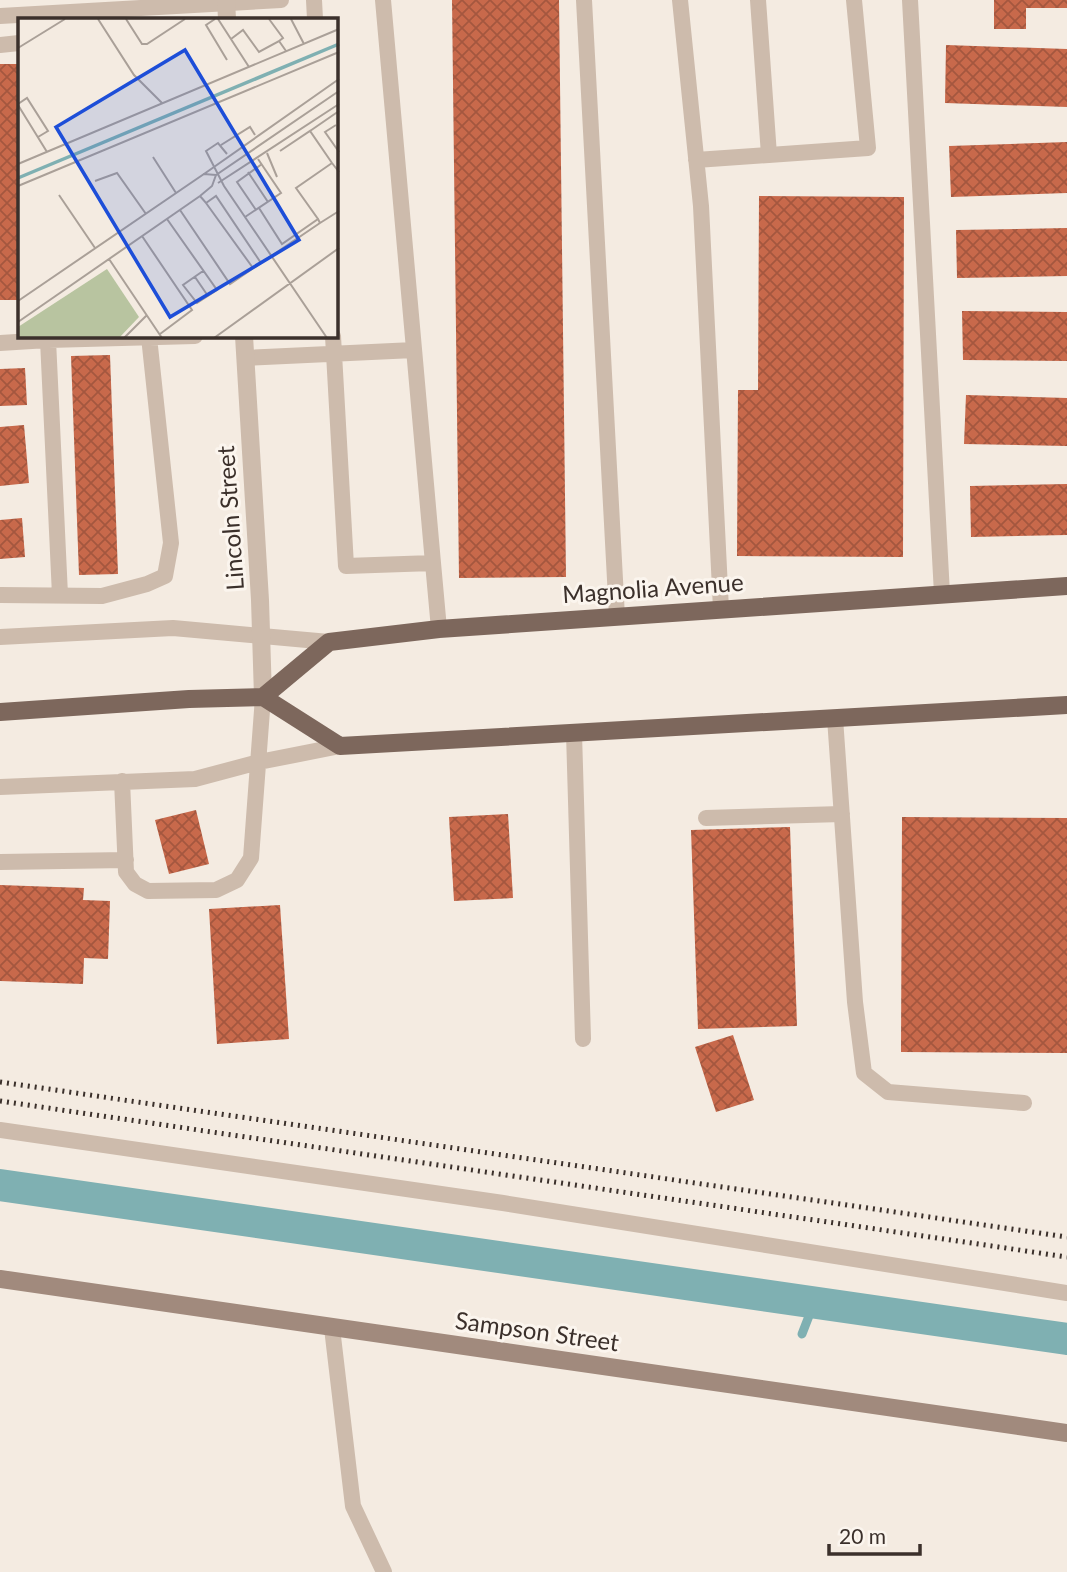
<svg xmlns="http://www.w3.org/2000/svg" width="1067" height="1572" viewBox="0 0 1067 1572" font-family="Lato,sans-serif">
  <defs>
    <pattern id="building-cross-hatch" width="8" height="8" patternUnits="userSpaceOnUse" patternTransform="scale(1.75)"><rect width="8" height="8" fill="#c8694b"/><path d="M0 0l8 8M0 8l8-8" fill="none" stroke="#a4573f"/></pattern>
  </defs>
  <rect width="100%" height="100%" fill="#f4ebe1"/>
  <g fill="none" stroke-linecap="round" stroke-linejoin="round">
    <!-- stream -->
    <path stroke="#7fb0b2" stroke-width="9" d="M 802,1334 L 814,1303"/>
    <!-- canal -->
    <path stroke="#7fb0b2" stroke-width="32" d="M 0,1185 L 1067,1339"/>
  </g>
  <!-- building -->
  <path fill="url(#building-cross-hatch)" d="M 452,0 L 559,0 L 566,577 L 459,578 Z
    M 994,0 L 1067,0 L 1067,8 L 1026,8 L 1026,29 L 994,29 Z
    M 946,45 L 1067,49 L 1067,107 L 945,103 Z
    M 0,64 L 19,64 L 19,300 L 0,300 Z
    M 1067,142 L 1067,193 L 951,197 L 949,146 Z
    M 759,196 L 904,197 L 903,557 L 737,556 L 738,390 L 758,390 Z
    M 1067,228 L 1067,276 L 957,278 L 956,230 Z
    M 962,311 L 1067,312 L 1067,361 L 963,360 Z
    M 110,355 L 118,574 L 79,575 L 71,356 Z
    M 25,368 L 27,405 L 0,406 L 0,369 Z
    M 966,395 L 1067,398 L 1067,446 L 964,444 Z
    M 24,425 L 29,483 L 0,486 L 0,427 Z
    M 1067,484 L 1067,535 L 971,537 L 970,486 Z
    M 22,518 L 25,557 L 0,559 L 0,520 Z
    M 196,810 L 209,864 L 169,874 L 155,820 Z
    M 508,814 L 513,898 L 454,901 L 449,817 Z
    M 902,817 L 1067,818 L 1067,1053 L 901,1052 Z
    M 790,827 L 797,1026 L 698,1029 L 691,830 Z
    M 0,885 L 84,888 L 83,900 L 110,901 L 108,959 L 84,958 L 83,984 L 0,981 Z
    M 280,905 L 289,1039 L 217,1044 L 209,909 Z
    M 733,1035 L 754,1100 L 716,1112 L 695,1047 Z"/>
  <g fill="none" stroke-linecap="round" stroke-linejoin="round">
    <!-- lane -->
    <path stroke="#cdbbac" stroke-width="16" d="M 314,0 L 315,19
      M 383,0 L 433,563
      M 584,0 L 617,617
      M 680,0 L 701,206 L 721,609
      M 758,0 L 769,155
      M 910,0 L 942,594
      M 0,16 L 281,0
      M 0,45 L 19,43
      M 696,160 L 868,148 L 854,0
      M 333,336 L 346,566 L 433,563 L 439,629
      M 48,340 L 60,595
      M 0,343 L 48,340 L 195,336
      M 245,358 L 414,350
      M 0,595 L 102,596 L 147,584 L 165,576 L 171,543 L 149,337
      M 0,637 L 173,628 L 329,642
      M 835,718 L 855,1002 L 864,1073 L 888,1092 L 1024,1103
      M 574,733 L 583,1039
      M 122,781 L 126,872 L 135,884 L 148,891 L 216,890 L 237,880 L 251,858 L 263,697
      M 0,787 L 195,779 L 259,762 L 340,746
      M 706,818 L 842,814
      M 0,862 L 126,860
      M 0,1130 L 503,1203 L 1067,1293
      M 332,1328 L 353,1506 L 384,1572"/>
    <!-- street -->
    <path stroke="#cdbbac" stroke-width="18" d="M 226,0 L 227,19
      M 244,336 L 260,600 L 263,697"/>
    <!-- secondary -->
    <path stroke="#a18a7d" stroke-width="18" d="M 0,1279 L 1067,1433"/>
    <!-- primary -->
    <path stroke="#7d675c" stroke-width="18" d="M 263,697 L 329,642 L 439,629 L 1067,586
      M 0,712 L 189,699 L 263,697 L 340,746 L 1067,705"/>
    <!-- rail -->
    <path stroke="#3b302b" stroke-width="5" stroke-dasharray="2 5" stroke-linecap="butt" d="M 0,1082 L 1067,1237
      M 0,1101 L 1067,1257"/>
  </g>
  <g text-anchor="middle" stroke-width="6" stroke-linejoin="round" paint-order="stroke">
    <!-- street labels -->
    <g font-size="24" fill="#3b302b" stroke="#fbf5ee">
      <text transform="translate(231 518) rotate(-94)" y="8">Lincoln Street</text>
      <text transform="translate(653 589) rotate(-4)" y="8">Magnolia Avenue</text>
      <text transform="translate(537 1332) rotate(8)" y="8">Sampson Street</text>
    </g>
  </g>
  <!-- overview -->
  <g transform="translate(18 18)">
    <rect width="320" height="320" fill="#f4ebe1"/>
    <path d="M 89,251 L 121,299 L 101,320 L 0,320 L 0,309 Z" fill="#b8c4a0"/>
    <path fill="none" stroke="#7fb0b2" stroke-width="3.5" d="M 0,160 L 321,26"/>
    <path fill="none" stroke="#aaa098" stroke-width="2" d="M 80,1 L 116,57 L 144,85M 108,1 L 124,26 L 129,26 L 167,1M 197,1 L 188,7 L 209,42M 200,1 L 231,49M 251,1 L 265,20 L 261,23M 273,1 L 286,26M 213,21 L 225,12 L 241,34 L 261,23 L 268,33M 0,30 L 47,1M 0,86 L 9,80 L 30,113 L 20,119M 0,87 L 29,134M 318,107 L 307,114 L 321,134M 292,113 L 321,93M 203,127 L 232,109 L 237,117M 262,133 L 292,113 L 314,145M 249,135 L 259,159M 209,136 L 200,125 L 188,133 L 206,168 L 309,320M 135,139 L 158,175M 0,146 L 321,11M 230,154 L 250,184M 186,156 L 321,61M 77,163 L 99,155 L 128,196M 200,165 L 321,86M 0,168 L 321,34M 41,177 L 77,230M 182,178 L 188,185 L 198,178 L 243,245M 188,185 L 235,250M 241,190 L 264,226 L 300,201 L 278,170 L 314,145 L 321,154M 162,192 L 212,266 L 302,205 L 300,201M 238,192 L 219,164 L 244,146M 227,199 L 263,175 L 240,141M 149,201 L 199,272 L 179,285 L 165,267 L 185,253M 302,205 L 321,193M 124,218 L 174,292 L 142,316M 91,241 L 144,320M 177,259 L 190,278M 0,283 L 186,156 L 198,157 L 321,73M 0,304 L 182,178 L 194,168 L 198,157M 106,320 L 129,297M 196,320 L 321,230"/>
    <path fill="#1d4ed8" fill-opacity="0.15" stroke="#1d4ed8" stroke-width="3.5" d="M 167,32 L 281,222 L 152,299 L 38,109 Z"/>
    <rect width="320" height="320" fill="none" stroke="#3b302b" stroke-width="3.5"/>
  </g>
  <!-- scale -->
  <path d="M829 1544v10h91v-10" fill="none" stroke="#3b302b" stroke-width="3.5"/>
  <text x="839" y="1544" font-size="21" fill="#3b302b" stroke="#fbf5ee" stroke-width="5" paint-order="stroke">20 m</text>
</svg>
